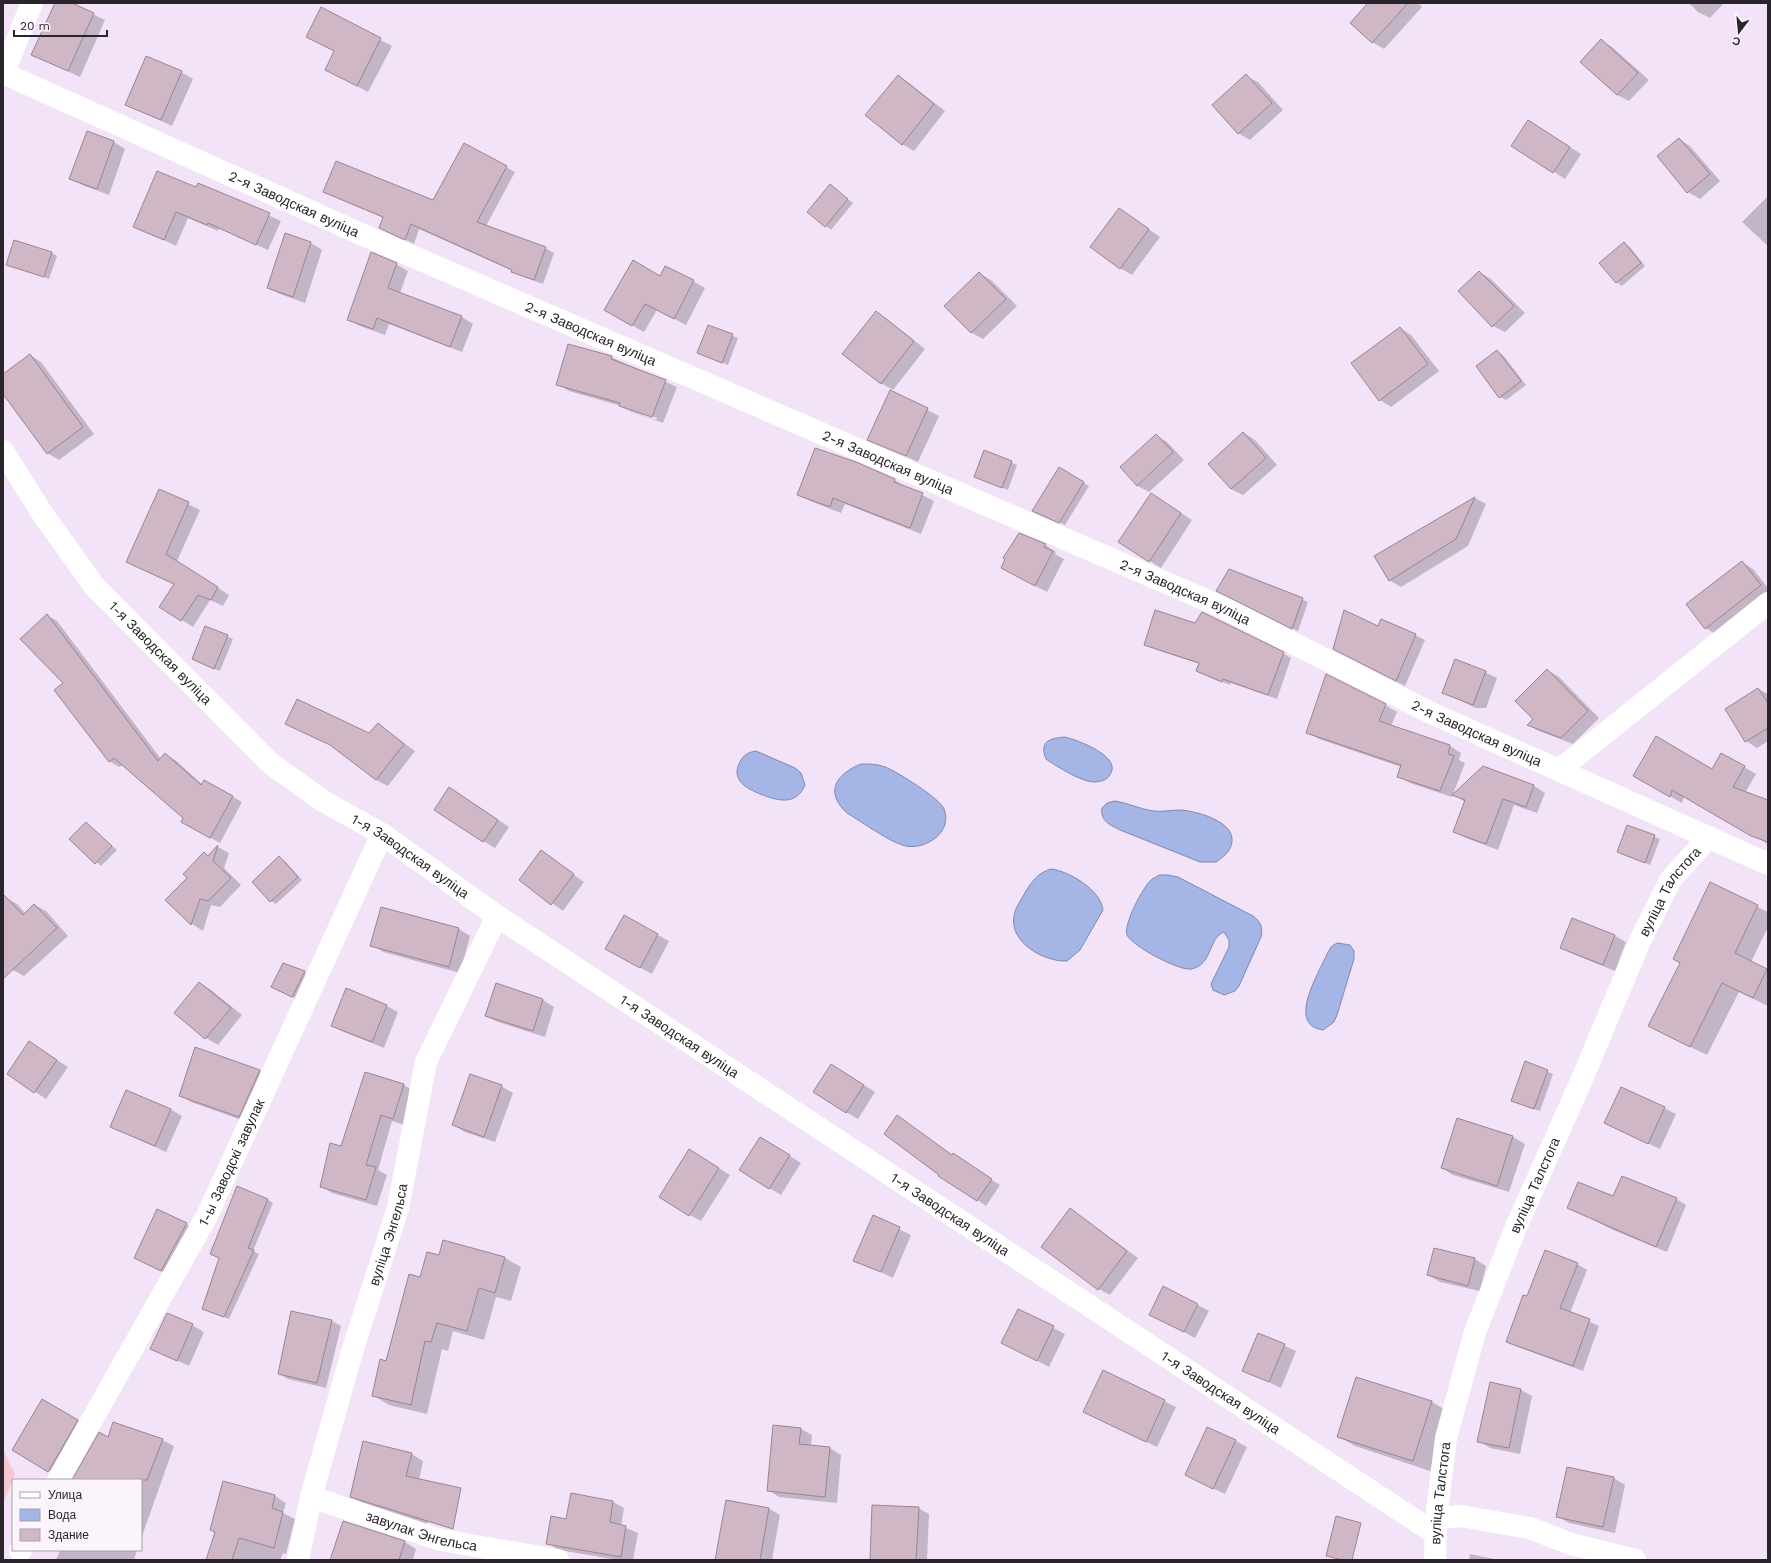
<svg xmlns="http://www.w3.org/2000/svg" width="1771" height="1563" viewBox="0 0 1771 1563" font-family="'Work Sans',sans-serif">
  <rect width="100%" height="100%" fill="#f3e3f8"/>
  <!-- green -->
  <path fill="#f7c7ce" d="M 3,1450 L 15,1474 L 3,1504 Z"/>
  <!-- water -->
  <path fill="#a4b5e6" stroke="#7f8aae" d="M 1065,737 C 1077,740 1125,757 1109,776 C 1106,781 1098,782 1093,782 C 1080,781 1056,766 1046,759 C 1039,742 1049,738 1065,737 Z
    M 756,751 L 795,768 L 801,773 L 805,785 C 796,806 778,801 760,794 C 753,791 744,787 740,781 C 735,774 737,767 741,760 C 745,754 749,752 756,751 Z
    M 861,764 C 870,764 877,764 885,767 C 896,771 941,799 944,809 C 953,832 926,850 906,846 C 891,843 862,822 847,813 C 824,792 836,774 861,764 Z
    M 1115,801 C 1128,803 1140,809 1153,811 C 1162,812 1172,810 1181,810 C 1195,811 1230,820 1232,838 C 1233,849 1225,856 1216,862 L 1200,862 L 1120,830 C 1110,825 1100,821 1102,808 L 1107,803 Z
    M 1051,869 C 1069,871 1101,890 1103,910 L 1080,950 L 1067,961 C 1045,962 1009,943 1014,916 C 1015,907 1022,899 1026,891 C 1033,880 1038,873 1051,869 Z
    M 1159,875 L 1168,875 L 1178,877 L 1253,916 C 1261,922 1263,927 1261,937 L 1239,986 L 1235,991 L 1224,995 L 1213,990 L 1211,984 L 1229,947 L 1229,940 L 1224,932 C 1208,938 1213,965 1191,969 C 1179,971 1132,946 1127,935 C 1123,925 1143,887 1151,880 C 1153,878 1157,877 1159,875 Z
    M 1337,943 L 1350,945 L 1354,951 L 1354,959 L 1337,1015 L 1334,1022 L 1323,1030 C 1286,1025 1319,973 1327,954 L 1331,947 Z"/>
  <!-- shadow -->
  <path fill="#0003" fill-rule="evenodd" d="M 56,3 L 70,3 L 105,20 L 80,77 L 33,55 Z
    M 1369,3 L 1418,3 L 1422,7 L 1384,49 L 1372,42 Z
    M 1689,3 L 1724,3 L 1710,18 L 1698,12 Z
    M 321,9 L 392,46 L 368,92 L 338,76 L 335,51 Z
    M 1601,41 L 1612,47 L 1649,80 L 1629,101 L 1617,95 L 1581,62 Z
    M 181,72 L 193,79 L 172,126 L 127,105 Z
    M 898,76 L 909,83 L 945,111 L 914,151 L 902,144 Z
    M 1246,76 L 1258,82 L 1283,110 L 1250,140 L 1238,133 Z
    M 1529,121 L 1581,154 L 1565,179 L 1513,146 Z
    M 87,132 L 114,142 L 125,149 L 109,195 L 82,185 L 71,179 Z
    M 1679,139 L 1690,146 L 1720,181 L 1700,199 L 1688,192 Z
    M 465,144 L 515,172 L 486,226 L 545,248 L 554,253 L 543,284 L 521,276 L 513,271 L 419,229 L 414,244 L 381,228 L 384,218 L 324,192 L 433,201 Z
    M 199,184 L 281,221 L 268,250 L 219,228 L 218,231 L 188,218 L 176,246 L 135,226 L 196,189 Z
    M 830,186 L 853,203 L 831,230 L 808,212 Z
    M 1768,196 L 1768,246 L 1742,222 Z
    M 1119,209 L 1160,237 L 1132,275 L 1120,268 Z
    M 286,235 L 311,243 L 322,250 L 305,303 L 280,294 L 268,288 Z
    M 1624,243 L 1630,247 L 1645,266 L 1622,286 L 1617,282 Z
    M 52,253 L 57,256 L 49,279 L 7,264 Z
    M 396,264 L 408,271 L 400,293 L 462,317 L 473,324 L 462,352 L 389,324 L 385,335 L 360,326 L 348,319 Z
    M 1479,272 L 1491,279 L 1525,313 L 1505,332 L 1493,326 Z
    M 979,273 L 991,280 L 1017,306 L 983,339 L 972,333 L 946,306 Z
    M 661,277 L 693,281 L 705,288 L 686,325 L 657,310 L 644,332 L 605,310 Z
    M 876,312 L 887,319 L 925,349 L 893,390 L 881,383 Z
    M 709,326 L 738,338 L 728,365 L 698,353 Z
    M 1400,328 L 1411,335 L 1439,371 L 1391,407 L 1380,400 Z
    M 1497,351 L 1503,355 L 1526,385 L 1506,400 L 1500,397 Z
    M 30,355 L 41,362 L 94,434 L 59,460 L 47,453 L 3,392 L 3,375 Z
    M 611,357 L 677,387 L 663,423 L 632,412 L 621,406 L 569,391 L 558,384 ZM 632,409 L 657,418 L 656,420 L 632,411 Z
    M 891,391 L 939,416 L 918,462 L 868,439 Z
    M 1244,433 L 1255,440 L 1277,465 L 1243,495 L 1231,489 Z
    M 1156,435 L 1167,442 L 1184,460 L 1149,492 L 1138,486 L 1121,467 Z
    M 984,452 L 1017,465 L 1008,490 L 975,477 Z
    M 1060,468 L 1089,486 L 1065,525 L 1039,514 Z
    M 895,480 L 906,487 L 934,501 L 921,534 L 845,504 L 841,513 L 810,501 L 798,494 Z
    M 160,490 L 200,510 L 177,561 L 229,595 L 223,606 L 210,600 L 193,627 L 161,607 L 175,585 L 127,562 Z
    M 1475,498 L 1486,504 L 1468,546 L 1401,587 L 1389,580 L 1375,556 Z
    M 1162,501 L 1192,520 L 1161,568 L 1150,561 Z
    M 1045,545 L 1056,552 L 1055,554 L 1064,559 L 1047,592 L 1014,575 Z
    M 1742,562 L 1753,569 L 1768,588 L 1768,595 L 1717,635 L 1706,628 Z
    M 1230,570 L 1308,602 L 1298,631 L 1222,593 Z
    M 47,615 L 57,621 L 161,759 L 165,755 L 175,760 L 202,784 L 204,781 L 242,802 L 220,843 L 182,822 L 184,818 L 123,765 L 119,767 L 109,761 L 65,683 Z
    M 206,627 L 233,639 L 220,671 L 198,662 Z
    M 1378,627 L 1415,635 L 1425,640 L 1405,686 L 1342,653 Z
    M 1145,645 L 1283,653 L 1291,658 L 1277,699 L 1231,683 L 1230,685 L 1205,675 L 1197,671 L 1200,664 L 1154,649 Z
    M 1547,670 L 1559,677 L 1599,718 L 1573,744 L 1539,731 L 1528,725 L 1534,719 Z
    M 1485,672 L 1497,678 L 1486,708 L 1476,708 L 1444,693 Z
    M 1758,689 L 1768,694 L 1768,741 L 1757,748 L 1746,741 Z
    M 1385,705 L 1397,712 L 1391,726 L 1450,746 L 1461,753 L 1459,760 L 1465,763 L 1452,797 L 1410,783 L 1398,776 L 1401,767 L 1319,739 L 1307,732 Z
    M 286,724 L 369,734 L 378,724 L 415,751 L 388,786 L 376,780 L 335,747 Z
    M 1722,754 L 1756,774 L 1745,793 L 1768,801 L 1768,844 L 1684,796 L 1682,803 L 1634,776 L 1713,770 Z
    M 1483,768 L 1534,786 L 1545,793 L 1537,813 L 1514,805 L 1498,850 L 1466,838 L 1454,832 L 1465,802 L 1454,795 Z
    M 461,795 L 509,827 L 495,848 L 483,841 Z
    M 86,823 L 117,850 L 101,866 L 71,839 Z
    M 1628,827 L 1660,839 L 1650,865 L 1619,852 Z
    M 218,847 L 229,853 L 224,868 L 241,885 L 220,907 L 211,905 L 203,931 L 192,924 L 167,900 L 188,878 L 204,853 L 209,856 Z
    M 541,852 L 584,882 L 563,911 L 520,880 Z
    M 279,858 L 285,861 L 302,880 L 276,904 L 271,901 Z
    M 1711,884 L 1768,912 L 1768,927 L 1751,962 L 1768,971 L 1768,1006 L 1739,992 L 1707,1055 L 1666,1035 L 1682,963 Z
    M 5,897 L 17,904 L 25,913 L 35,905 L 46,911 L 68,936 L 24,976 L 13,970 L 3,960 L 3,899 Z
    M 382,908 L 459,929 L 470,936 L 460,973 L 383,952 L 372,945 Z
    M 624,917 L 669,941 L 652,974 L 618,956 Z
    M 1615,936 L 1626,942 L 1615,971 L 1573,954 L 1561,948 Z
    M 284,964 L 310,975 L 298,1000 L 272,986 Z
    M 200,983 L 211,990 L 242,1015 L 218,1045 L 206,1038 L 175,1013 Z
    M 543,1000 L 554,1007 L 545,1037 L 498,1022 L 486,1016 Z
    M 387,1006 L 398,1012 L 384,1048 L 344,1032 L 332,1025 Z
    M 29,1042 L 68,1067 L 46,1099 L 8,1074 Z
    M 196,1049 L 260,1071 L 271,1077 L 250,1123 L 191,1102 L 180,1095 Z
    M 1526,1063 L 1553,1074 L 1540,1111 L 1518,1103 Z
    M 843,1072 L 875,1092 L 858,1119 L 846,1112 Z
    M 404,1085 L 415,1092 L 405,1125 L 392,1121 L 378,1170 L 387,1175 L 377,1206 L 332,1193 L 321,1186 L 342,1148 Z
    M 501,1086 L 513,1093 L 495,1142 L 465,1132 L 453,1125 Z
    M 1664,1108 L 1676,1114 L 1660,1149 L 1617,1129 Z
    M 170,1109 L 182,1116 L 166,1152 L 111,1127 Z
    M 898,1117 L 953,1156 L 1000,1185 L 986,1206 L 941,1174 Z
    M 1457,1120 L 1513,1137 L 1525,1144 L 1509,1192 L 1453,1175 L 1442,1168 Z
    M 772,1145 L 801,1163 L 781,1195 L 769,1188 Z
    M 701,1157 L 730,1175 L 701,1221 L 690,1215 Z
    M 1614,1198 L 1676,1199 L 1686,1205 L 1667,1252 L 1613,1230 L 1568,1207 Z
    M 268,1200 L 273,1203 L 253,1251 L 259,1254 L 229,1319 L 209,1312 L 203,1309 Z
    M 1071,1209 L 1138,1258 L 1110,1295 L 1099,1289 Z
    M 874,1217 L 911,1235 L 893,1278 L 855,1260 Z
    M 186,1224 L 198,1231 L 173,1277 L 135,1258 Z
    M 1435,1249 L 1475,1259 L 1486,1266 L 1480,1291 L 1440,1282 L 1428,1275 Z
    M 440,1256 L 505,1258 L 521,1267 L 511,1301 L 496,1297 L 484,1340 L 453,1331 L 448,1351 L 442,1349 L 427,1414 L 389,1405 L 373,1395 L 421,1278 Z
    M 1577,1264 L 1587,1270 L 1570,1313 L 1599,1326 L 1583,1371 L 1518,1347 L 1508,1341 L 1527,1297 Z
    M 1198,1305 L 1209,1311 L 1195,1338 L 1150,1314 Z
    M 1019,1310 L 1065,1334 L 1049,1367 L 1003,1343 Z
    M 332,1321 L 341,1326 L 326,1388 L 288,1379 L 279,1374 Z
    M 192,1325 L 204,1332 L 189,1366 L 152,1349 Z
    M 1258,1334 L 1296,1351 L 1281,1388 L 1243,1370 Z
    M 1103,1372 L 1176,1407 L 1157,1447 L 1084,1412 Z
    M 1357,1378 L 1432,1402 L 1449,1412 L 1430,1471 L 1355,1446 L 1338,1436 Z
    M 1521,1390 L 1532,1396 L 1520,1454 L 1490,1448 L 1479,1441 Z
    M 43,1400 L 89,1427 L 60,1477 L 13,1450 Z
    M 774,1426 L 801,1429 L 812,1435 L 811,1447 L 830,1448 L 841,1455 L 837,1503 L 779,1497 L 768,1490 Z
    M 108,1439 L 162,1440 L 174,1446 L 141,1539 L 141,1480 L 74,1480 Z
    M 1236,1441 L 1247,1447 L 1225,1494 L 1197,1481 Z
    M 364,1442 L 412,1454 L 423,1461 L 419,1480 L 439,1489 L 427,1524 L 362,1503 L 351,1496 Z
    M 1614,1478 L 1625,1485 L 1615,1533 L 1569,1523 L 1557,1516 Z
    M 275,1496 L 286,1503 L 283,1513 L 295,1519 L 286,1554 L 283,1553 L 280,1560 L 207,1560 L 215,1533 L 211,1530 Z
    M 613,1502 L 624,1508 L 621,1526 L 638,1533 L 633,1560 L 618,1560 L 559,1550 L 547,1543 L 567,1520 Z
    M 768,1508 L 780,1515 L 772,1560 L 716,1560 Z
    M 918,1508 L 929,1514 L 927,1560 L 871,1560 Z
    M 343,1522 L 405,1542 L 416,1549 L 413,1560 L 331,1560 Z
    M 60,1550 L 137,1550 L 134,1560 L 56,1560 Z
    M 1470,1554 L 1499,1560 L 1469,1560 Z"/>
  <!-- building -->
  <path fill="#d0b7c5" stroke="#9b8491" d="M 55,3 L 72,3 L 94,13 L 68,71 L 31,55 Z
    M 1368,3 L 1408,3 L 1372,43 L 1350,23 Z
    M 321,7 L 381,38 L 357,86 L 325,70 L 334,51 L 306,37 Z
    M 1601,39 L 1638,73 L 1617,95 L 1580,62 Z
    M 146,56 L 182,71 L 161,120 L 125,105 Z
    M 1246,74 L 1272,103 L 1238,134 L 1212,105 Z
    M 898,75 L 934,104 L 902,145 L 865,115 Z
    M 1528,120 L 1570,147 L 1553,173 L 1511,146 Z
    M 87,131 L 114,141 L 97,189 L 69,179 Z
    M 1679,138 L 1710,174 L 1687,193 L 1657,156 Z
    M 464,143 L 507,166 L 477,222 L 546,247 L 534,280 L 511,272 L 512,270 L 411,224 L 405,240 L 379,228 L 383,217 L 323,192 L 336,161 L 433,200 Z
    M 157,171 L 196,187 L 198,183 L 270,213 L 256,245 L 208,223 L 207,225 L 176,212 L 164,240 L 133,227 Z
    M 830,184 L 848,199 L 825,227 L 807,212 Z
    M 1119,208 L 1149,229 L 1120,269 L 1090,247 Z
    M 285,233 L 311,242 L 293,297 L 267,288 Z
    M 14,240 L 52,252 L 44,277 L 6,265 Z
    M 1624,242 L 1641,263 L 1616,283 L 1599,263 Z
    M 371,252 L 397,263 L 388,288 L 462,316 L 450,347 L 377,318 L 373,329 L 347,320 Z
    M 633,260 L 660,276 L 665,266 L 694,280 L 674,319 L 645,304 L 632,326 L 604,310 Z
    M 1479,271 L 1514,306 L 1492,327 L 1458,291 Z
    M 979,272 L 1006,299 L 971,333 L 944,306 Z
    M 876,311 L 914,341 L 881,384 L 842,354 Z
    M 708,325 L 733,334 L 722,363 L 697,353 Z
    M 1400,327 L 1428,364 L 1379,401 L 1351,363 Z
    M 568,344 L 612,356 L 611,359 L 666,380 L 652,417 L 619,406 L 620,403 L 556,385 Z
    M 1497,350 L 1521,381 L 1499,398 L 1476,366 Z
    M 30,354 L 83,427 L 47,454 L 3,394 L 3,374 Z
    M 890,390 L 928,408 L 906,456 L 867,440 Z
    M 1243,432 L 1266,458 L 1231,489 L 1208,464 Z
    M 1156,434 L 1173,452 L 1137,486 L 1120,467 Z
    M 815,448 L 856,462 L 895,479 L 894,482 L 923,493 L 910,528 L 833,498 L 830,507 L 797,495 Z
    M 984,450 L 1012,461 L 1002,488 L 974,477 Z
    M 1059,467 L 1084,482 L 1059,523 L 1032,511 Z
    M 159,489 L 189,502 L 166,554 L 218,587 L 211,600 L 198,595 L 181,621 L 159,607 L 174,584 L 126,562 Z
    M 1151,493 L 1181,513 L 1149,562 L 1118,542 Z
    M 1475,497 L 1456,539 L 1389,581 L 1374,556 Z
    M 1019,533 L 1046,544 L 1044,547 L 1053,551 L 1035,586 L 1001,568 L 1005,559 L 1003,558 Z
    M 1742,561 L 1761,585 L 1705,629 L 1686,604 Z
    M 1229,569 L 1303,598 L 1292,629 L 1216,591 Z
    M 1155,610 L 1195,623 L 1202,612 L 1284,652 L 1268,695 L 1223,679 L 1222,682 L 1196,671 L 1199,663 L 1144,645 Z
    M 1344,610 L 1378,626 L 1381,619 L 1416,634 L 1396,681 L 1333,649 Z
    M 47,614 L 158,761 L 165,753 L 201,785 L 204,780 L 233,796 L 210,838 L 181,822 L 183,818 L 114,758 L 109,762 L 54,690 L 63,683 L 20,639 Z
    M 205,626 L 228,635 L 214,669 L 192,659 Z
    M 1455,659 L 1486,671 L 1473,705 L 1442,693 Z
    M 1547,669 L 1588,711 L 1561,738 L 1527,725 L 1533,719 L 1515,701 Z
    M 1326,674 L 1386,704 L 1379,721 L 1450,745 L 1448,754 L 1454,756 L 1440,791 L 1397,777 L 1401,765 L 1306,733 Z
    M 1758,688 L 1768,703 L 1768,728 L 1745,742 L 1725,709 Z
    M 297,699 L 369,733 L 378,723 L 404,744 L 376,780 L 330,745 L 285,724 Z
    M 1656,736 L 1712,769 L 1721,753 L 1745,766 L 1733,787 L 1768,800 L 1768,842 L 1751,836 L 1672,790 L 1670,797 L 1633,776 Z
    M 1483,766 L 1534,785 L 1526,807 L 1503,799 L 1486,844 L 1453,832 L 1465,800 L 1452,795 Z
    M 449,787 L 498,820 L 483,842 L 434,810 Z
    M 86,822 L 112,846 L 95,864 L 69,839 Z
    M 1627,825 L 1655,835 L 1645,863 L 1617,852 Z
    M 218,845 L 213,861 L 231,878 L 208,901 L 200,899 L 191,925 L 165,900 L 187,878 L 183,874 L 204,852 L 208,856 Z
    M 541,850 L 574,874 L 551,905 L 519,880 Z
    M 279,856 L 298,877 L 270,902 L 252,882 Z
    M 1710,882 L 1758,905 L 1735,953 L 1767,969 L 1753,998 L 1722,983 L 1690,1047 L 1648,1026 L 1680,963 L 1673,959 Z
    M 3,894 L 23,915 L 34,904 L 57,928 L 3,979 Z
    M 381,907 L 459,928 L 449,967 L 370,946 Z
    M 624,915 L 658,934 L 640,968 L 605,949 Z
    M 1572,918 L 1615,935 L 1603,965 L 1560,948 Z
    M 283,963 L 305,971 L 292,997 L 271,987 Z
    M 199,982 L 231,1008 L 205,1039 L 174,1013 Z
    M 496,983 L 543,999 L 533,1031 L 485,1016 Z
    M 346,988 L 387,1005 L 372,1042 L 331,1026 Z
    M 29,1041 L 57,1060 L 34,1093 L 7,1074 Z
    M 195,1047 L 260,1070 L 239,1117 L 179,1096 Z
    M 1525,1061 L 1548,1070 L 1534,1109 L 1511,1101 Z
    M 831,1064 L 864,1085 L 846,1113 L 813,1092 Z
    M 365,1072 L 404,1084 L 393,1119 L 381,1115 L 366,1165 L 376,1167 L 366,1200 L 320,1187 L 330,1143 L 341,1146 Z
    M 470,1074 L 502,1085 L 484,1137 L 452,1125 Z
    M 1621,1087 L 1665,1107 L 1648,1144 L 1604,1123 Z
    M 126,1090 L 171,1109 L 155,1146 L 110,1127 Z
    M 897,1115 L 952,1155 L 953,1153 L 992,1179 L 977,1201 L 938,1176 L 939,1175 L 884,1134 Z
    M 1457,1118 L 1513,1136 L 1497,1186 L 1441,1168 Z
    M 760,1137 L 790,1155 L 769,1189 L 739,1170 Z
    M 689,1149 L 719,1168 L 689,1216 L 659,1197 Z
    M 1622,1176 L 1677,1198 L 1656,1247 L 1567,1208 L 1578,1182 L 1613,1196 Z
    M 237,1186 L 268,1199 L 248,1248 L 254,1250 L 224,1317 L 202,1309 L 219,1258 L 210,1254 Z
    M 1070,1208 L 1127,1251 L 1098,1290 L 1041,1247 Z
    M 157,1209 L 187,1223 L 161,1271 L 134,1258 Z
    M 873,1215 L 900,1227 L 881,1272 L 853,1261 Z
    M 443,1240 L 505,1257 L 495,1293 L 479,1288 L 467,1331 L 437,1323 L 431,1342 L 425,1341 L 411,1405 L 372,1396 L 380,1359 L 386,1361 L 409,1274 L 420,1277 L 427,1252 L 439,1255 Z
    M 1434,1248 L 1475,1258 L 1468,1286 L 1427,1275 Z
    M 1545,1250 L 1578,1263 L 1560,1308 L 1590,1319 L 1573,1366 L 1506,1342 L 1523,1295 L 1527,1296 Z
    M 1163,1286 L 1198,1304 L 1184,1332 L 1149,1315 Z
    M 1018,1309 L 1054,1326 L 1037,1361 L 1001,1343 Z
    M 291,1311 L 332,1320 L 317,1383 L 278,1374 Z
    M 167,1313 L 193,1324 L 177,1361 L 150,1349 Z
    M 1258,1333 L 1285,1344 L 1269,1382 L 1242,1371 Z
    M 1103,1370 L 1165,1400 L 1146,1442 L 1083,1412 Z
    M 1356,1377 L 1432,1401 L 1413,1461 L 1337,1437 Z
    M 1490,1382 L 1521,1389 L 1509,1448 L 1477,1442 Z
    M 42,1399 L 78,1420 L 48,1472 L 12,1450 Z
    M 113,1422 L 163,1439 L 147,1480 L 72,1480 L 99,1432 L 108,1437 Z
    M 773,1425 L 801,1428 L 799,1444 L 830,1447 L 825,1497 L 767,1491 Z
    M 1207,1427 L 1236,1440 L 1213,1489 L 1185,1475 Z
    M 363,1441 L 412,1453 L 406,1476 L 461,1488 L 453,1529 L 350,1497 Z
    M 1567,1467 L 1614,1477 L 1603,1527 L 1556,1517 Z
    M 223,1481 L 275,1495 L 272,1508 L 283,1512 L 274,1548 L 239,1538 L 232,1560 L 206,1560 L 215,1532 L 210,1530 Z
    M 571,1493 L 613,1501 L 610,1522 L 626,1526 L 621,1557 L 546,1544 L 551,1516 L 566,1519 Z
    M 726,1500 L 769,1508 L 760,1560 L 715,1560 Z
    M 872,1505 L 919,1507 L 916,1560 L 870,1560 Z
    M 1336,1516 L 1361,1523 L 1352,1560 L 1343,1560 L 1326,1556 Z
    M 343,1521 L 405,1541 L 399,1560 L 330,1560 Z"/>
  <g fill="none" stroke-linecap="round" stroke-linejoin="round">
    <!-- minor -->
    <g stroke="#fff" stroke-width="22">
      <path id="s1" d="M 3,73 L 361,234 L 1222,607 L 1429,712 L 1768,864"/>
      <path d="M 3,74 L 32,3"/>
      <path id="s2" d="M 3,451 L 42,513 L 95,587 L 270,763 L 323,801 L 382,834 L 497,916 L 1436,1534"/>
      <path d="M 1559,770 L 1768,603"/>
      <path id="s3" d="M 58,1480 L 207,1216 L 382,834"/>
      <path id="s4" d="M 311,1497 L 441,1540 L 558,1560"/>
      <path d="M 1436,1519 L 1460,1516 L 1530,1528 L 1571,1544 L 1635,1560"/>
      <path d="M 20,1551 L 21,1550"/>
      <path id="s5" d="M 298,1560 L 311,1497 L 352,1352 L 398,1208 L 426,1062 L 497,916"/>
      <path id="s6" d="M 1435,1560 L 1436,1519 L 1446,1438 L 1475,1332 L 1516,1227 L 1579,1086 L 1640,941 L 1671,879 L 1709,837"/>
    </g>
  </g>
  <g text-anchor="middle" stroke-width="4" stroke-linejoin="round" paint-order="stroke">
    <!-- street labels -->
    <g font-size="14" fill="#2a242c" stroke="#fbf4fd">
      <text dy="5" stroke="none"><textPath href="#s1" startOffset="319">2-я Заводская вуліца</textPath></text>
      <text dy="5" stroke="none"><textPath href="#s1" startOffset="643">2-я Заводская вуліца</textPath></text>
      <text dy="5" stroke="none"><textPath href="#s1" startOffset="967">2-я Заводская вуліца</textPath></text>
      <text dy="5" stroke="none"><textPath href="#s1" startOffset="1291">2-я Заводская вуліца</textPath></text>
      <text dy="5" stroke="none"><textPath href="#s2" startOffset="257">1-я Заводская вуліца</textPath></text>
      <text dy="5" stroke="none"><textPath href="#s1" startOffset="1615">2-я Заводская вуліца</textPath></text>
      <text dy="5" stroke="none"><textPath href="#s2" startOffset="581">1-я Заводская вуліца</textPath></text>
      <text dy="5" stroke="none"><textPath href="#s6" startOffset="715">вуліца Талстога</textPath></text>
      <text dy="5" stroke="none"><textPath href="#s2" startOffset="905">1-я Заводская вуліца</textPath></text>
      <text dy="5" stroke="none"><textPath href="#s3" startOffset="362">1-ы Заводскі завулак</textPath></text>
      <text dy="5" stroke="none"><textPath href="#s6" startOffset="391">вуліца Талстога</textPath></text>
      <text dy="5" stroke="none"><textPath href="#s2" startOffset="1229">1-я Заводская вуліца</textPath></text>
      <text dy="5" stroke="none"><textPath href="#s5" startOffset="338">вуліца Энгельса</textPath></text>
      <text dy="5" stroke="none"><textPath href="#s2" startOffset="1553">1-я Заводская вуліца</textPath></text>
      <text dy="5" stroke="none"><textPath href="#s6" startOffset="67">вуліца Талстога</textPath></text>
      <text dy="5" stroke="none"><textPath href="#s4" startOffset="116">завулак Энгельса</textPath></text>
    </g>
  </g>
  <!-- border -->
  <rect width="1771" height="1563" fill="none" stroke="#2a242c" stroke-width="8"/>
  <!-- legend -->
  <rect x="12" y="1479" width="130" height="72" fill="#fbf4fd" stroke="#a7a1a9"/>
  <rect x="20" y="1492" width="20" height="6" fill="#ffffff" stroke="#a7a1a9"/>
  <text x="48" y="1499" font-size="12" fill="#2a242c">Улица</text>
  <rect x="20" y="1509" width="20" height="12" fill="#a4b5e6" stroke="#a7a1a9"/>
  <text x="48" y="1519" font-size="12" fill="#2a242c">Вода</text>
  <rect x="20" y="1529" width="20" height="12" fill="#d0b7c5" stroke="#a7a1a9"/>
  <text x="48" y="1539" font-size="12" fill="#2a242c">Здание</text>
  <!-- north arrow -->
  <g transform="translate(1739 32) rotate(196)" stroke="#fbf4fd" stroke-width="3" paint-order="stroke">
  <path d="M0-3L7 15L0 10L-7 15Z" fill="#2a242c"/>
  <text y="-6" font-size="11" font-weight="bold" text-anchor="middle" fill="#2a242c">С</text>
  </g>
  <!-- scale -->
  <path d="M14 30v6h93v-6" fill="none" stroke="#2a242c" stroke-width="2"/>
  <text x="20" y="30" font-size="12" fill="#2a242c" stroke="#fbf4fd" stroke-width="3" paint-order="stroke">20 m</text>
</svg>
